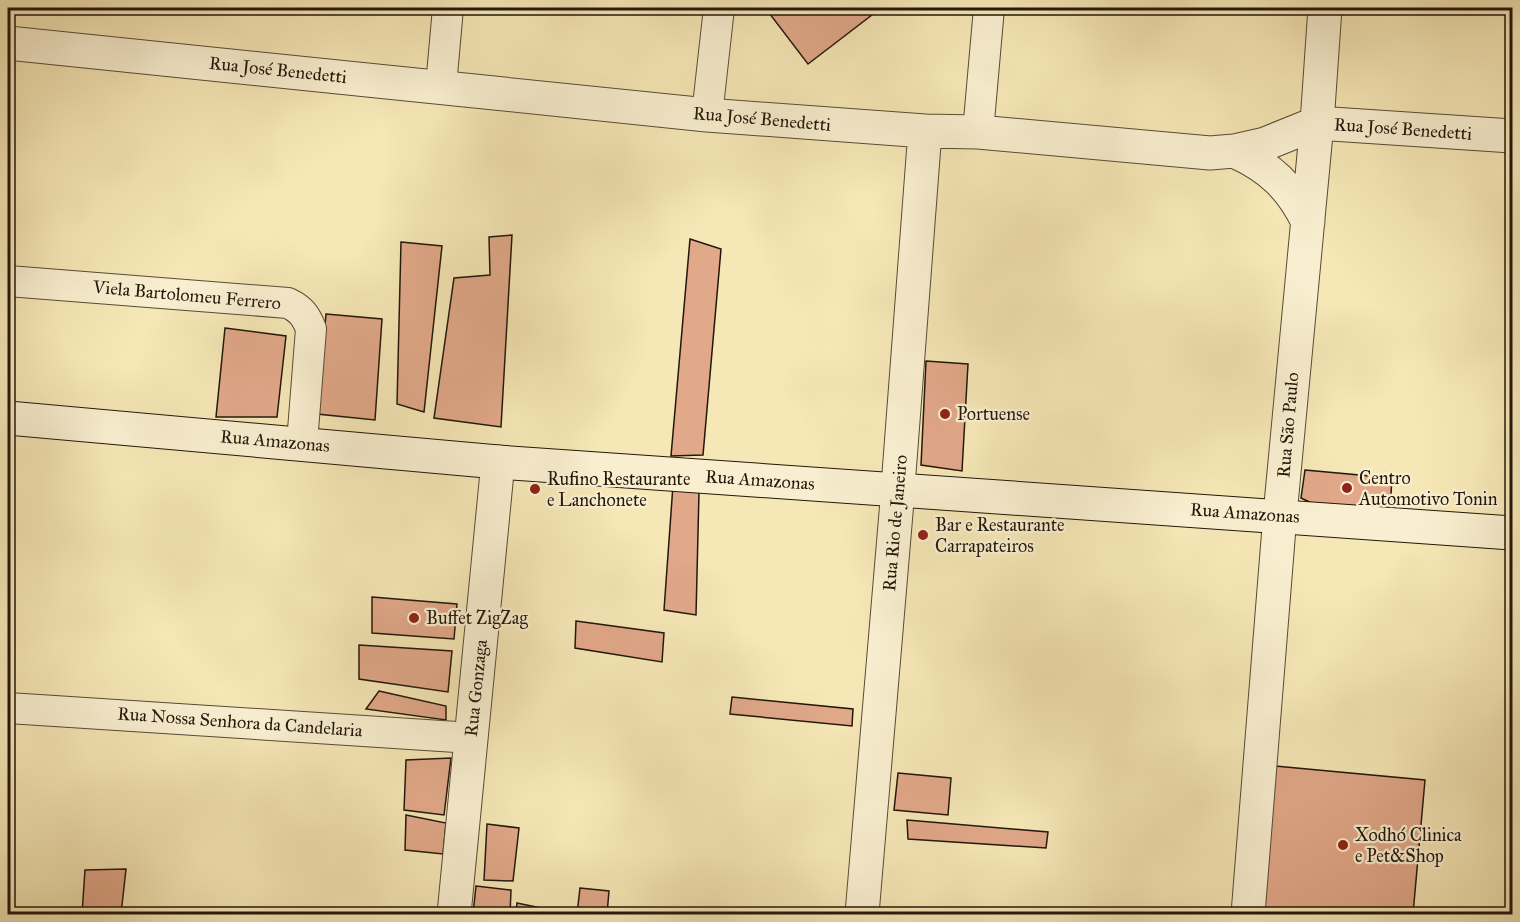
<svg xmlns="http://www.w3.org/2000/svg" width="1520" height="922" viewBox="0 0 1520 922" font-family="'IM FELL Great Primer',serif">
  <rect width="100%" height="100%" fill="#f6e7b6"/>
  <filter id="stains"><feTurbulence type="fractalNoise" baseFrequency=".00333" numOctaves="4"/><feColorMatrix values="0 0 0 0 .2 0 0 0 0 .09 0 0 0 0 .02 0 0 0 .5 -.17"/></filter>
  <radialGradient id="worn" r=".72"><stop offset=".6" stop-color="#630" stop-opacity="0"/><stop offset="1" stop-color="#630" stop-opacity=".3"/></radialGradient>
  <!-- building -->
  <path fill="#e1a889" stroke="#22170b" stroke-width="1.5" d="M 769,8 L 881,8 L 808,64 L 766,9 Z
    M 512,235 L 501,427 L 434,418 L 454,278 L 490,275 L 489,237 Z
    M 690,239 L 721,249 L 703,455 L 671,456 Z
    M 401,242 L 442,246 L 424,412 L 397,404 Z
    M 326,314 L 382,319 L 375,420 L 317,414 Z
    M 225,328 L 286,336 L 277,417 L 216,417 Z
    M 926,361 L 968,364 L 962,471 L 921,465 Z
    M 1305,470 L 1392,478 L 1390,510 L 1320,507 L 1301,498 Z
    M 673,485 L 699,492 L 696,615 L 664,610 Z
    M 372,597 L 457,604 L 454,639 L 372,633 Z
    M 576,621 L 664,633 L 662,662 L 575,648 Z
    M 359,645 L 452,651 L 448,692 L 359,679 Z
    M 379,691 L 446,706 L 446,720 L 366,709 Z
    M 732,697 L 853,709 L 852,726 L 730,714 Z
    M 451,758 L 444,815 L 404,810 L 406,760 Z
    M 1275,766 L 1425,780 L 1413,914 L 1260,911 Z
    M 898,773 L 951,778 L 948,815 L 894,810 Z
    M 406,815 L 446,823 L 443,854 L 405,850 Z
    M 907,820 L 1048,832 L 1046,848 L 908,839 Z
    M 487,824 L 519,828 L 513,881 L 484,880 Z
    M 126,869 L 121,914 L 82,914 L 85,870 Z
    M 476,886 L 511,890 L 510,914 L 473,914 Z
    M 580,888 L 609,891 L 607,914 L 577,914 Z
    M 517,903 L 570,914 L 516,914 Z"/>
  <g fill="none" stroke-linecap="round" stroke-linejoin="round">
    <!-- minor casing -->
    <g stroke="#574b36" stroke-width="32">
      <path id="minor" d="M 441,86 L 448,8
        M 707,115 L 719,8
        M 978,132 L 989,8
        M 8,281 L 288,303 C 301,309 306,316 311,329 L 302,443
        M 8,708 L 472,738"/>
    </g>
    <!-- tertiary casing -->
    <g stroke="#574b36" stroke-width="35">
      <path id="tertiary" d="M 8,43 L 707,115 L 925,131 L 978,132 L 1210,153 L 1234,151 L 1265,144 L 1317,123 L 1512,136
        M 1234,151 C 1270,167 1291,187 1308,222
        M 454,914 L 498,462
        M 862,914 L 896,513 L 925,131
        M 1248,914 L 1280,515 L 1317,123 L 1325,8"/>
    </g>
    <!-- secondary casing -->
    <g stroke="#22170b" stroke-width="35">
      <path id="secondary" d="M 8,418 L 498,462 L 1512,533"/>
    </g>
    <!-- minor -->
    <use href="#minor" stroke="#f9efd0" stroke-width="30"/>
    <!-- tertiary -->
    <use href="#tertiary" stroke="#f9efd0" stroke-width="33"/>
    <!-- secondary -->
    <use href="#secondary" stroke="#f9efd0" stroke-width="33"/>
  </g>
  <!-- markers -->
  <g fill="#8f2418" stroke="#f9efd0" stroke-width="2">
    <circle cx="945" cy="414" r="6"/>
    <circle cx="1347" cy="488" r="6"/>
    <circle cx="535" cy="489" r="6"/>
    <circle cx="923" cy="535" r="6"/>
    <circle cx="414" cy="618" r="6"/>
    <circle cx="1343" cy="845" r="6"/>
  </g>
  <g text-anchor="middle" stroke-width="4.5" stroke-linejoin="round" paint-order="stroke">
    <!-- street labels -->
    <g font-size="18" fill="#22170b" stroke="#f9efd0">
      <text transform="translate(278 70) rotate(6)" y="6">Rua José Benedetti</text>
      <text transform="translate(762 119) rotate(5)" y="6">Rua José Benedetti</text>
      <text transform="translate(1403 129) rotate(4)" y="6">Rua José Benedetti</text>
      <text transform="translate(187 295) rotate(5)" y="6">Viela Bartolomeu Ferrero</text>
      <text transform="translate(1288 425) rotate(-85)" y="6">Rua São Paulo</text>
      <text transform="translate(275 441) rotate(5)" y="6">Rua Amazonas</text>
      <text transform="translate(760 480) rotate(4)" y="6">Rua Amazonas</text>
      <text transform="translate(1245 513) rotate(4)" y="6">Rua Amazonas</text>
      <text transform="translate(895 523) rotate(-85)" y="6">Rua Rio de Janeiro</text>
      <text transform="translate(476 688) rotate(-84)" y="6">Rua Gonzaga</text>
      <text transform="translate(240 722) rotate(4)" y="6">Rua Nossa Senhora da Candelaria</text>
    </g>
    <!-- poi labels -->
    <g font-size="18" fill="#22170b" stroke="#f9efd0" text-anchor="start">
      <text x="957" y="420">Portuense</text>
      <text x="1359" y="484">Centro<tspan x="1359" dy="21">Automotivo Tonin</tspan></text>
      <text x="547" y="485">Rufino Restaurante<tspan x="547" dy="21">e Lanchonete</tspan></text>
      <text x="935" y="531">Bar e Restaurante<tspan x="935" dy="21">Carrapateiros</tspan></text>
      <text x="426" y="624">Buffet ZigZag</text>
      <text x="1355" y="841">Xodhó Clinica<tspan x="1355" dy="21">e Pet&amp;Shop</tspan></text>
    </g>
  </g>
  <!-- margin -->
  <rect width="1520" height="922" fill="none" stroke="#f6e7b6" stroke-width="30"/>
  <rect x="9" y="9" width="1502" height="904" fill="none" stroke="#22170b" stroke-width="3"/>
  <rect x="15" y="15" width="1490" height="892" fill="none" stroke="#22170b" stroke-width="1.5"/>
  <rect width="100%" height="100%" filter="url(#stains)"/>
  <rect width="100%" height="100%" fill="url(#worn)"/>
</svg>
